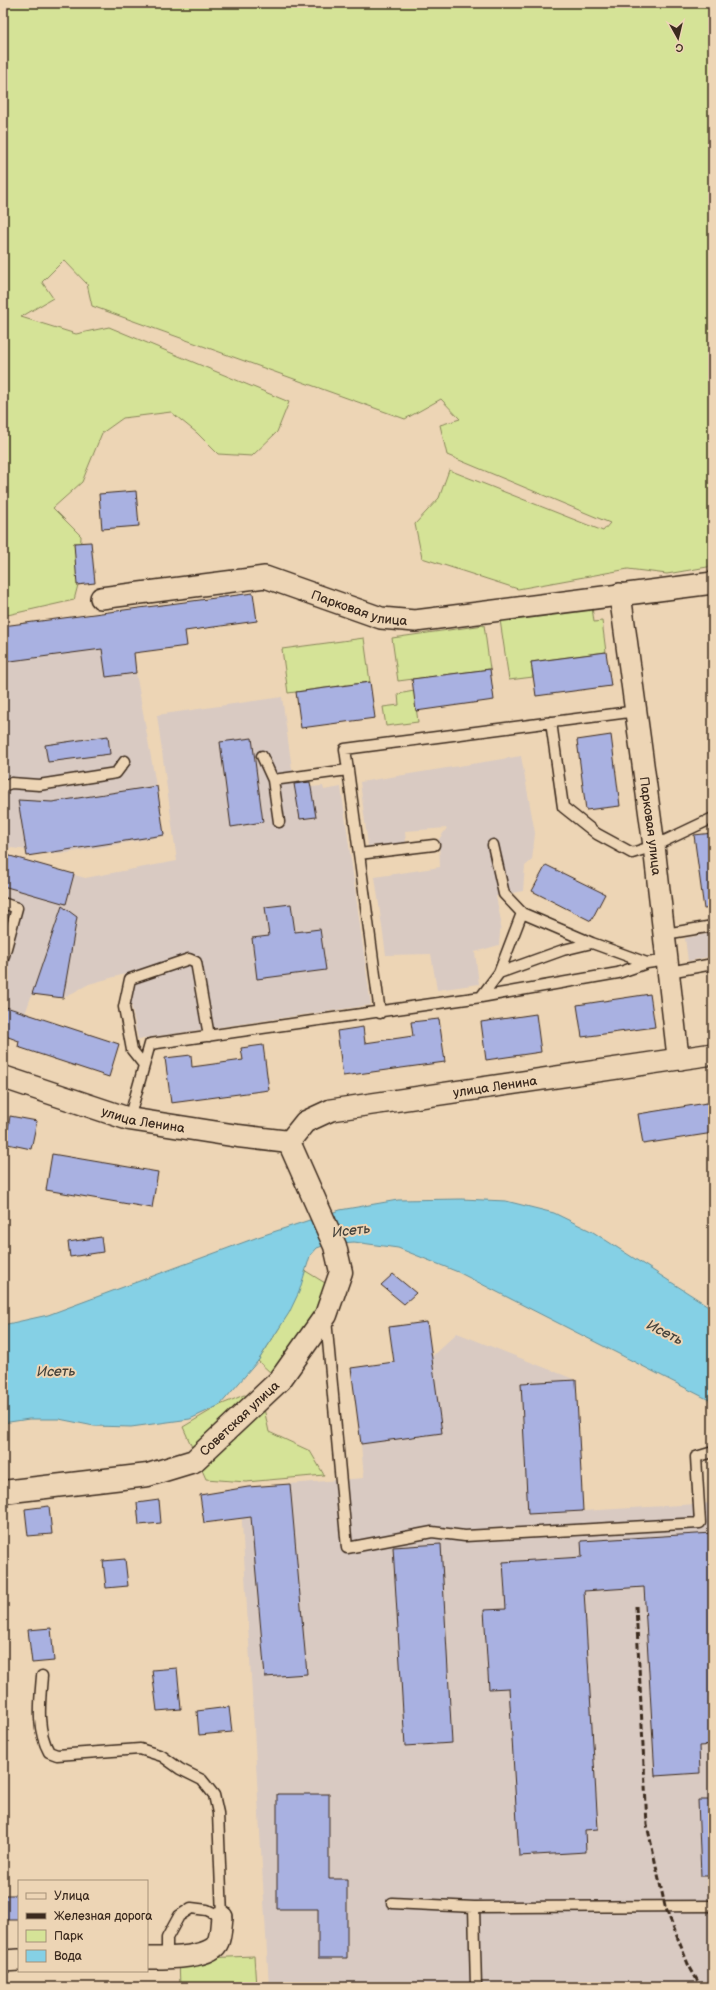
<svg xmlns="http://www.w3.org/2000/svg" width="716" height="1990" viewBox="0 0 716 1990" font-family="'Balsamiq Sans',sans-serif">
  <rect width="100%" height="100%" fill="#edd5b5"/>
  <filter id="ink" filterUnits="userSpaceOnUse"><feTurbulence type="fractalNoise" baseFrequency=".025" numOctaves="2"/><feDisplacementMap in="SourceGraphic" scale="8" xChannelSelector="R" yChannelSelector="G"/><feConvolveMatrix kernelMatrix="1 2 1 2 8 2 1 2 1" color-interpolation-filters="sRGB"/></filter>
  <g filter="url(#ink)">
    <!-- built -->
    <path fill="#d9cac2" d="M 128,610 L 136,673 L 165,836 L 61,854 L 3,847 L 3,626 Z
      M 282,697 L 294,783 L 310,781 L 311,787 L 323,786 L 324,790 L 341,787 L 371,1005 L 138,1039 L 125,974 L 89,984 L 63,998 L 32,994 L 16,1040 L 3,1035 L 3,854 L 85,878 L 177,861 L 157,715 Z
      M 521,756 L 535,833 L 532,860 L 525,866 L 523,891 L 496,896 L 501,921 L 499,945 L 475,952 L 479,984 L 437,990 L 431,954 L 386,955 L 375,877 L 440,867 L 439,839 L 447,828 L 405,831 L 406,843 L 368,846 L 360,782 Z
      M 713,933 L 713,956 L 688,961 L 685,938 Z
      M 457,1333 L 576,1380 L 583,1511 L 713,1503 L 713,1987 L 269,1987 L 240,1488 L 364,1478 L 361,1444 L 442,1433 L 431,1357 Z"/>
    <!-- green -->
    <path fill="#d5e397" stroke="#88865a" d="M 3,3 L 713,3 L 713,566 L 667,574 L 628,569 L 518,589 L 422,558 L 415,524 L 439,498 L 449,470 L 603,531 L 610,523 L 447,455 L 440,425 L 460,419 L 441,399 L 405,419 L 92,306 L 87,284 L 64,260 L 42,282 L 53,298 L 21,317 L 76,334 L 109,327 L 289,402 L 277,432 L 252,456 L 218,454 L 197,433 L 171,412 L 123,418 L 102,433 L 82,482 L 53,508 L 81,536 L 79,581 L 74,600 L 3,616 Z
      M 592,607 L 594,622 L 602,621 L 606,652 L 531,662 L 533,677 L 509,680 L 500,620 Z
      M 484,625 L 490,669 L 398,681 L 392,638 Z
      M 364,638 L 370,682 L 288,693 L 282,649 Z
      M 414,691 L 418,722 L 386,726 L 383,707 L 399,705 L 398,694 Z
      M 304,1270 L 330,1286 L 291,1370 L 272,1374 L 258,1361 C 278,1330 295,1307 304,1270 Z
      M 244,1395 L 262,1399 L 269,1432 L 310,1451 L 324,1475 L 246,1482 L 206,1479 L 183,1427 L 220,1405 Z
      M 254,1956 L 256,1987 L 180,1987 L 179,1959 Z"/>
    <!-- water -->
    <path fill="#85d0e5" stroke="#678e95" d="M 461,1199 L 506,1201 L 554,1213 L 593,1232 L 713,1309 L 713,1402 L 458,1272 L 398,1248 L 354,1242 L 328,1244 L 317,1248 L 310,1256 L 299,1292 L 289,1313 L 258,1361 L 220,1405 L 190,1419 L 131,1427 L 94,1426 L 59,1419 L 29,1419 L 3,1423 L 3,1325 L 48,1315 L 258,1237 L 340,1210 L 398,1200 Z"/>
    <!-- building -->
    <path fill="#a9b1e1" stroke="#3b2a1e" d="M 136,491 L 139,526 L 102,529 L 99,494 Z
      M 91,542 L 95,583 L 77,585 L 74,543 Z
      M 253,593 L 257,621 L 185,631 L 187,646 L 134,653 L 136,673 L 106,677 L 102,649 L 3,662 L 3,626 Z
      M 606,652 L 611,686 L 536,696 L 531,662 Z
      M 490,669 L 494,700 L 416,711 L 412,679 Z
      M 370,682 L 375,718 L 301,728 L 296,692 Z
      M 611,735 L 620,806 L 586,810 L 577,740 Z
      M 108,736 L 110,754 L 48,762 L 45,745 Z
      M 252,738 L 263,822 L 231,827 L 220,742 Z
      M 310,782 L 316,817 L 300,819 L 294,784 Z
      M 157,786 L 164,835 L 27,856 L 18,800 L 52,802 Z
      M 713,833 L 713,908 L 704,909 L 694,835 Z
      M 3,854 L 74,874 L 66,904 L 3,886 Z
      M 546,865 L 605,894 L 591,921 L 532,891 Z
      M 291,904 L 295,932 L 320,929 L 326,970 L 257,979 L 252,938 L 269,936 L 265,907 Z
      M 62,906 L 77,917 L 63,998 L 32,994 Z
      M 650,994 L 655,1027 L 582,1037 L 577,1005 Z
      M 3,1006 L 119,1044 L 109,1077 L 18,1047 L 19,1041 L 3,1035 Z
      M 536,1014 L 541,1052 L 486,1060 L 481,1022 Z
      M 439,1019 L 445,1062 L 343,1076 L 337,1031 L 363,1027 L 365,1043 L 413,1036 L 411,1022 Z
      M 263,1045 L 269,1090 L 171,1103 L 165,1058 L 191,1055 L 192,1067 L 243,1060 L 241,1048 Z
      M 713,1102 L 713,1133 L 643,1144 L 638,1114 Z
      M 10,1116 L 37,1121 L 31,1149 L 3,1143 L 3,1129 L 8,1129 Z
      M 52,1154 L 158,1172 L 152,1208 L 46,1190 Z
      M 101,1237 L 103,1252 L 70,1257 L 68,1242 Z
      M 393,1274 L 416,1293 L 404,1304 L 381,1285 Z
      M 427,1322 L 442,1433 L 361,1444 L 351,1368 L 394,1362 L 389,1327 Z
      M 576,1380 L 583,1511 L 528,1514 L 521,1383 Z
      M 290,1484 L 307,1674 L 265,1677 L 251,1517 L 204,1523 L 200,1495 L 248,1487 Z
      M 159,1500 L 161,1523 L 139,1525 L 137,1503 Z
      M 49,1506 L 52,1534 L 28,1536 L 25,1509 Z
      M 713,1533 L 713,1745 L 699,1746 L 700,1773 L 655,1776 L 644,1587 L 584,1591 L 598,1829 L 585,1830 L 586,1852 L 519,1856 L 509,1688 L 489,1689 L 484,1610 L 506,1609 L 503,1562 L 582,1557 L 581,1541 Z
      M 441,1544 L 452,1743 L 405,1746 L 393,1547 Z
      M 125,1559 L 128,1586 L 106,1588 L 103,1561 Z
      M 51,1628 L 54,1661 L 32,1663 L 28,1630 Z
      M 177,1668 L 181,1709 L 157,1711 L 152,1670 Z
      M 229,1707 L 232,1732 L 199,1735 L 197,1711 Z
      M 277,1794 L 329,1794 L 329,1879 L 347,1879 L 347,1958 L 318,1958 L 318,1909 L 277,1909 Z
      M 698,1800 L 713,1800 L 713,1876 L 701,1876 Z
      M 5,1895 L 19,1895 L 19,1920 L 5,1920 Z"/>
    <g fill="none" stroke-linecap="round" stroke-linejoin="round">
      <!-- service casing -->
      <g stroke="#3b2a1e" stroke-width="13">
        <path id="service" d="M 551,722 L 563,807 L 597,834 L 632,853 L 654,846 L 713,818
          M 262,756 L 273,780
          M 348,770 L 380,1013
          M 3,786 L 11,783 L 39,785 L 116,773 L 125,761
          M 279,822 L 273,780 L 348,770 L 345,749 L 637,711
          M 493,845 L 504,894 L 522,913 L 592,943
          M 359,854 L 434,845
          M 3,903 L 17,908 L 3,959
          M 665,934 L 713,926
          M 669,972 L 713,964
          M 499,973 L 563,950 L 592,943 L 647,963
          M 481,997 L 499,973 L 522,913
          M 144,1065 L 132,1050 L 124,1007 L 130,979 L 189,959 L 196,962 L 209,1036
          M 129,1119 L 150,1044 L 481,997 L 618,973 L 647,963 L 668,960
          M 326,1319 L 347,1548 L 432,1532 L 465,1536 L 700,1523 L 696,1457 L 713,1452
          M 42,1676 C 40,1701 36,1729 49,1752 L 57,1755 L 140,1749 L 162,1756 L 180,1769 L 202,1780 L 214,1795 L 218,1813 L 222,1917 L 207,1910 L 191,1908 L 179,1916 L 167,1938 L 167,1958
          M 392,1903 L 474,1907 L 713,1906
          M 474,1907 L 476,1987"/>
      </g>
      <!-- minor casing -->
      <g stroke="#3b2a1e" stroke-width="24">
        <g id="minor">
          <path id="s1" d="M 620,594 L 654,846 L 677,1048 L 680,1059"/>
          <path id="s2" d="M 101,598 L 265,577 L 381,618 L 415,621 L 713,583"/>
          <path id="s3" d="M 289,1142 L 305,1122 L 331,1110 L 713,1054"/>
          <path d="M 147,1958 C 163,1958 212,1959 218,1942 C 221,1935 221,1925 222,1917"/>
          <path d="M 3,1961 L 19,1960"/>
        </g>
      </g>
      <!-- tertiary casing -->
      <g stroke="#3b2a1e" stroke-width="25">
        <g id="tertiary">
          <path id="s4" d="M 3,1077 L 129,1119 L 238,1136 L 289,1142 L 335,1246 L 341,1272 L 326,1315 L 280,1380 L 194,1461 L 148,1475 L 3,1492"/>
        </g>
      </g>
      <!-- service -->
      <use href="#service" stroke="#edd5b5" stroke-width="10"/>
      <!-- minor -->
      <use href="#minor" stroke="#edd5b5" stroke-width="21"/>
      <!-- tertiary -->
      <use href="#tertiary" stroke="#edd5b5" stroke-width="22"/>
      <!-- rail -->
      <path stroke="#3b2a1e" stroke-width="3" stroke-dasharray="6 3" stroke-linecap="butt" d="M 636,1606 L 647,1825 L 665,1906 L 688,1964 L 701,1987"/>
    </g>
  </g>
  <g text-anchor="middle" stroke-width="4" stroke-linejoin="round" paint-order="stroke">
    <!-- street labels -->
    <g font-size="13" fill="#3b2a1e" stroke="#edd5b5">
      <text dy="5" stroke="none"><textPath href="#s2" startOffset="265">Парковая улица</textPath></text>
      <text dy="5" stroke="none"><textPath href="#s1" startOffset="234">Парковая улица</textPath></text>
      <text dy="5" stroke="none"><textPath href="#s3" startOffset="220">улица Ленина</textPath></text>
      <text dy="5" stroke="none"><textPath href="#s4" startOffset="147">улица Ленина</textPath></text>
      <text transform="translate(239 1418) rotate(-43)" y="5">Советская улица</text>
    </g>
    <!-- water labels -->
    <g font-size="14" font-style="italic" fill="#46433c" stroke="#edd5b5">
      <text transform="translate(351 1230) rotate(-7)" y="5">Исеть</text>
      <text transform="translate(665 1332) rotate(27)" y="5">Исеть</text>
      <text transform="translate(56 1371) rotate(-1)" y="5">Исеть</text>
    </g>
  </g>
  <!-- margin -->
  <rect width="716" height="1990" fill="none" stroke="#edd5b5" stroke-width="16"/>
  <rect x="8" y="8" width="700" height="1974" fill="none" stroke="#3b2a1e" stroke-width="1.5" filter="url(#ink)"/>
  <!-- legend -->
  <rect x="18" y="1880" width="130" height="92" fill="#edd5b5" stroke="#a69179"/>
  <rect x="26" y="1893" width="20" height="6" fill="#edd5b5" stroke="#a69179"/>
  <text x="54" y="1900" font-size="12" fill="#3b2a1e">Улица</text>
  <rect x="26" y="1913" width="20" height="6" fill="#3b2a1e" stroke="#a69179"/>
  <text x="54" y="1920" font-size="12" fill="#3b2a1e">Железная дорога</text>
  <rect x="26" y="1930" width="20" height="12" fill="#d5e397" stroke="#a69179"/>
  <text x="54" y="1940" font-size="12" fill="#3b2a1e">Парк</text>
  <rect x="26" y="1950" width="20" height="12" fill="#85d0e5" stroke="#a69179"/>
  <text x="54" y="1960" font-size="12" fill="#3b2a1e">Вода</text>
  <!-- north arrow -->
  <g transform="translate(678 38) rotate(172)" stroke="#edd5b5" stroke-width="3" paint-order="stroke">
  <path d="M0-3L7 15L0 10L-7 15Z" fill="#3b2a1e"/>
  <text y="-6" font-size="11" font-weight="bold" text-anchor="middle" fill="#3b2a1e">С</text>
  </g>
</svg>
